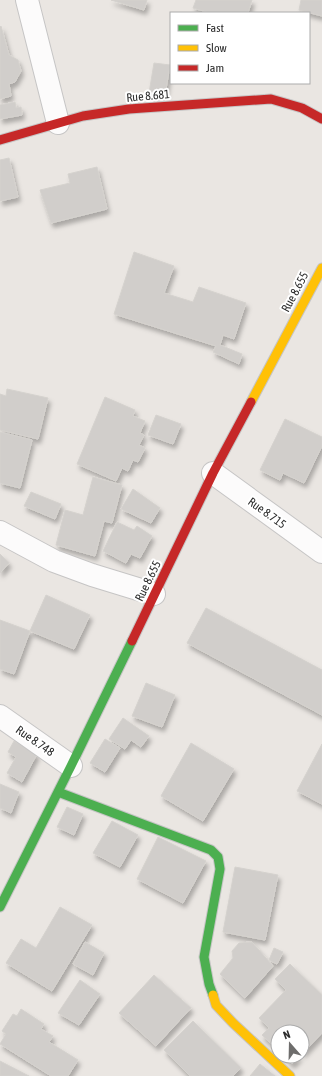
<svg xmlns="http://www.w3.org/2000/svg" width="322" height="1076" viewBox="0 0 322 1076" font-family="'Asap Condensed',sans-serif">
  <defs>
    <filter id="shadow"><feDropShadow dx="2.5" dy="4.5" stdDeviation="2" flood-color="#0004"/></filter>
  </defs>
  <rect width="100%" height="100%" fill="#eae6e2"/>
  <!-- building -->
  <path fill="#d1cecb" stroke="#d5d2ce" filter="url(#shadow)" d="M 111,0 L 147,0 L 144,10 Z
    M 196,0 L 252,0 L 248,13 L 210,13 L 193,8 Z
    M 301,0 L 322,0 L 322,16 L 299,10 Z
    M 1,26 L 9,55 L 18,60 L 21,71 L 15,82 L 9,84 L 11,96 L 0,99 L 0,27 Z
    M 154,63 L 170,65 L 165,95 L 149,93 Z
    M 15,102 L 16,108 L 21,107 L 22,115 L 0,119 L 0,105 Z
    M 9,158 L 18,197 L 0,201 L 0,160 Z
    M 97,167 L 107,209 L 51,223 L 40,190 L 70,183 L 68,174 Z
    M 134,252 L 174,266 L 164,293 L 193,302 L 199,287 L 246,303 L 234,339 L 223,335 L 220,345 L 242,354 L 239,364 L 213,352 L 216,346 L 114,314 Z
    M 7,389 L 48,398 L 38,439 L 0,430 L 0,394 L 6,396 Z
    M 105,397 L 135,410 L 133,416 L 145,421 L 140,433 L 144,435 L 139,445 L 145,448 L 138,462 L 133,460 L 128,471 L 122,468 L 116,481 L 77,464 Z
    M 156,415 L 181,424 L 173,444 L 148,435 Z
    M 285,419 L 322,437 L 322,446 L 304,483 L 283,473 L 280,480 L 260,470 Z
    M 0,432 L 32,440 L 20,488 L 0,483 Z
    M 93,477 L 122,485 L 112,523 L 104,521 L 95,556 L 56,545 L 65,510 L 83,515 Z
    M 133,489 L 160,508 L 151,523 L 121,509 Z
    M 31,492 L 61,504 L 55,519 L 24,506 Z
    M 117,522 L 134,530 L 137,526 L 152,536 L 140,558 L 131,554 L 126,563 L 103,551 Z
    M 0,554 L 9,563 L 0,573 Z
    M 46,595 L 90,615 L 74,649 L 30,631 Z
    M 206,608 L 322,670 L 322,715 L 187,643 Z
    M 0,620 L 30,631 L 14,674 L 0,669 Z
    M 146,683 L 175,695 L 162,727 L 132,716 Z
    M 123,718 L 149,736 L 141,747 L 131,740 L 125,749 L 109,739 Z
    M 105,739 L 120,748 L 105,772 L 90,763 Z
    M 14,741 L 37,754 L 22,782 L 7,773 L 16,757 L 8,752 Z
    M 191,743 L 234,769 L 203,821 L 161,796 Z
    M 322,744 L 322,804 L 297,791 Z
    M 0,784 L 19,792 L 11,813 L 0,808 Z
    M 67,807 L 83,814 L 74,835 L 57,827 Z
    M 112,821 L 138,835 L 120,867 L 93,853 Z
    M 158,837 L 206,861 L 183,903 L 137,879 Z
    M 235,867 L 278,875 L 265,940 L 223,932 Z
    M 60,907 L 92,925 L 52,991 L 6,963 L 21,939 L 36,948 Z
    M 85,942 L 104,953 L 93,975 L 73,964 Z
    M 252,942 L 273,966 L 245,998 L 220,974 L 233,958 L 232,951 L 239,943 Z
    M 274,948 L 283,952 L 277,964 L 269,960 Z
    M 290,964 L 322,995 L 322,1033 L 302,1054 L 302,1032 L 278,1032 L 278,1050 L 262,1035 L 269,1028 L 259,1018 L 286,990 L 275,979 Z
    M 154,975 L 191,1008 L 156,1046 L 119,1013 Z
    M 80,980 L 100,994 L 79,1025 L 58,1013 Z
    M 21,1009 L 44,1024 L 41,1029 L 53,1036 L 49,1042 L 78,1060 L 68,1076 L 51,1076 L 0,1044 L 6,1034 L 2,1031 L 13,1014 L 17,1016 Z
    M 193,1021 L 241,1068 L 233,1076 L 190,1076 L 164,1050 Z
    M 284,1056 L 300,1056 L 292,1064 Z
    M 0,1061 L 29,1076 L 0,1076 Z
    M 260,1064 L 275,1076 L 250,1076 Z"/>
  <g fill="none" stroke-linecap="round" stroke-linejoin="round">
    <!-- street casing -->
    <g stroke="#c6c5c5" stroke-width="24">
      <path id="street" d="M 27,0 L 58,123
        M 213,473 L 322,552
        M 0,532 L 54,561 L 92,575 L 154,594
        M 0,716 L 71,766"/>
    </g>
    <!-- fast casing -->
    <g stroke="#c6c5c5" stroke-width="11">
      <path id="fast" d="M 58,792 L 211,850 L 218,857 L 220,869 L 204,957 L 209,984 L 213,995
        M 0,907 L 71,766 L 132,641"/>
    </g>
    <!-- slow casing -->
    <g stroke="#c6c5c5" stroke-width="11">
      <path id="slow" d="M 251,402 L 322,268
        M 213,995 L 216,1005 L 233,1023 L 290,1076"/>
    </g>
    <!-- jam casing -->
    <g stroke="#c6c5c5" stroke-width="11">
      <path id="jam" d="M 0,140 L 83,116 L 129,109 L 271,99 L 302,108 L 322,119
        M 132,641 L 213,473 L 251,402"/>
    </g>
    <!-- street -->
    <use href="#street" stroke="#fcfbfb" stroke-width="22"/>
    <!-- fast -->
    <use href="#fast" stroke="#4caf50" stroke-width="9"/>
    <!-- slow -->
    <use href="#slow" stroke="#ffc107" stroke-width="9"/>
    <!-- jam -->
    <use href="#jam" stroke="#c62828" stroke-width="9"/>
  </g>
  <g text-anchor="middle" stroke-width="4" stroke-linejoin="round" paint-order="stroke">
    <!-- street labels -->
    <g font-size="12" fill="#2c2c2c" stroke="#fff">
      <text transform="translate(148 96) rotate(-5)" y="4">Rue 8.681</text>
      <text transform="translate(295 292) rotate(-62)" y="4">Rue 8.655</text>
      <text transform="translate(267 513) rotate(36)" y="4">Rue 8.715</text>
      <text transform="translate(148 581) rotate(-64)" y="4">Rue 8.655</text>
      <text transform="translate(35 741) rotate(35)" y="4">Rue 8.748</text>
    </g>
  </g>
  <!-- legend -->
  <rect x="170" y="12" width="140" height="72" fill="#ffffff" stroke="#ababab"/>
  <rect x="178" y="25" width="20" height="6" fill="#4caf50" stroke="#ababab"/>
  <text x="206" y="32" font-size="12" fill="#2c2c2c">Fast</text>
  <rect x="178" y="45" width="20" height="6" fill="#ffc107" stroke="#ababab"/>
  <text x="206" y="52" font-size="12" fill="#2c2c2c">Slow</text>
  <rect x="178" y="65" width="20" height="6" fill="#c62828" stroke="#ababab"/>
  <text x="206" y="72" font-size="12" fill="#2c2c2c">Jam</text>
  <!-- north arrow -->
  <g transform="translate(290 1044) rotate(340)"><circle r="19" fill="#ffffff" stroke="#ababab"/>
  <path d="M0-3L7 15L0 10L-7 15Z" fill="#6e6d6c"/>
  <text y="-6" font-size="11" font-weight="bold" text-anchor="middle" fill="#2c2c2c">N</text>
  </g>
</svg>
